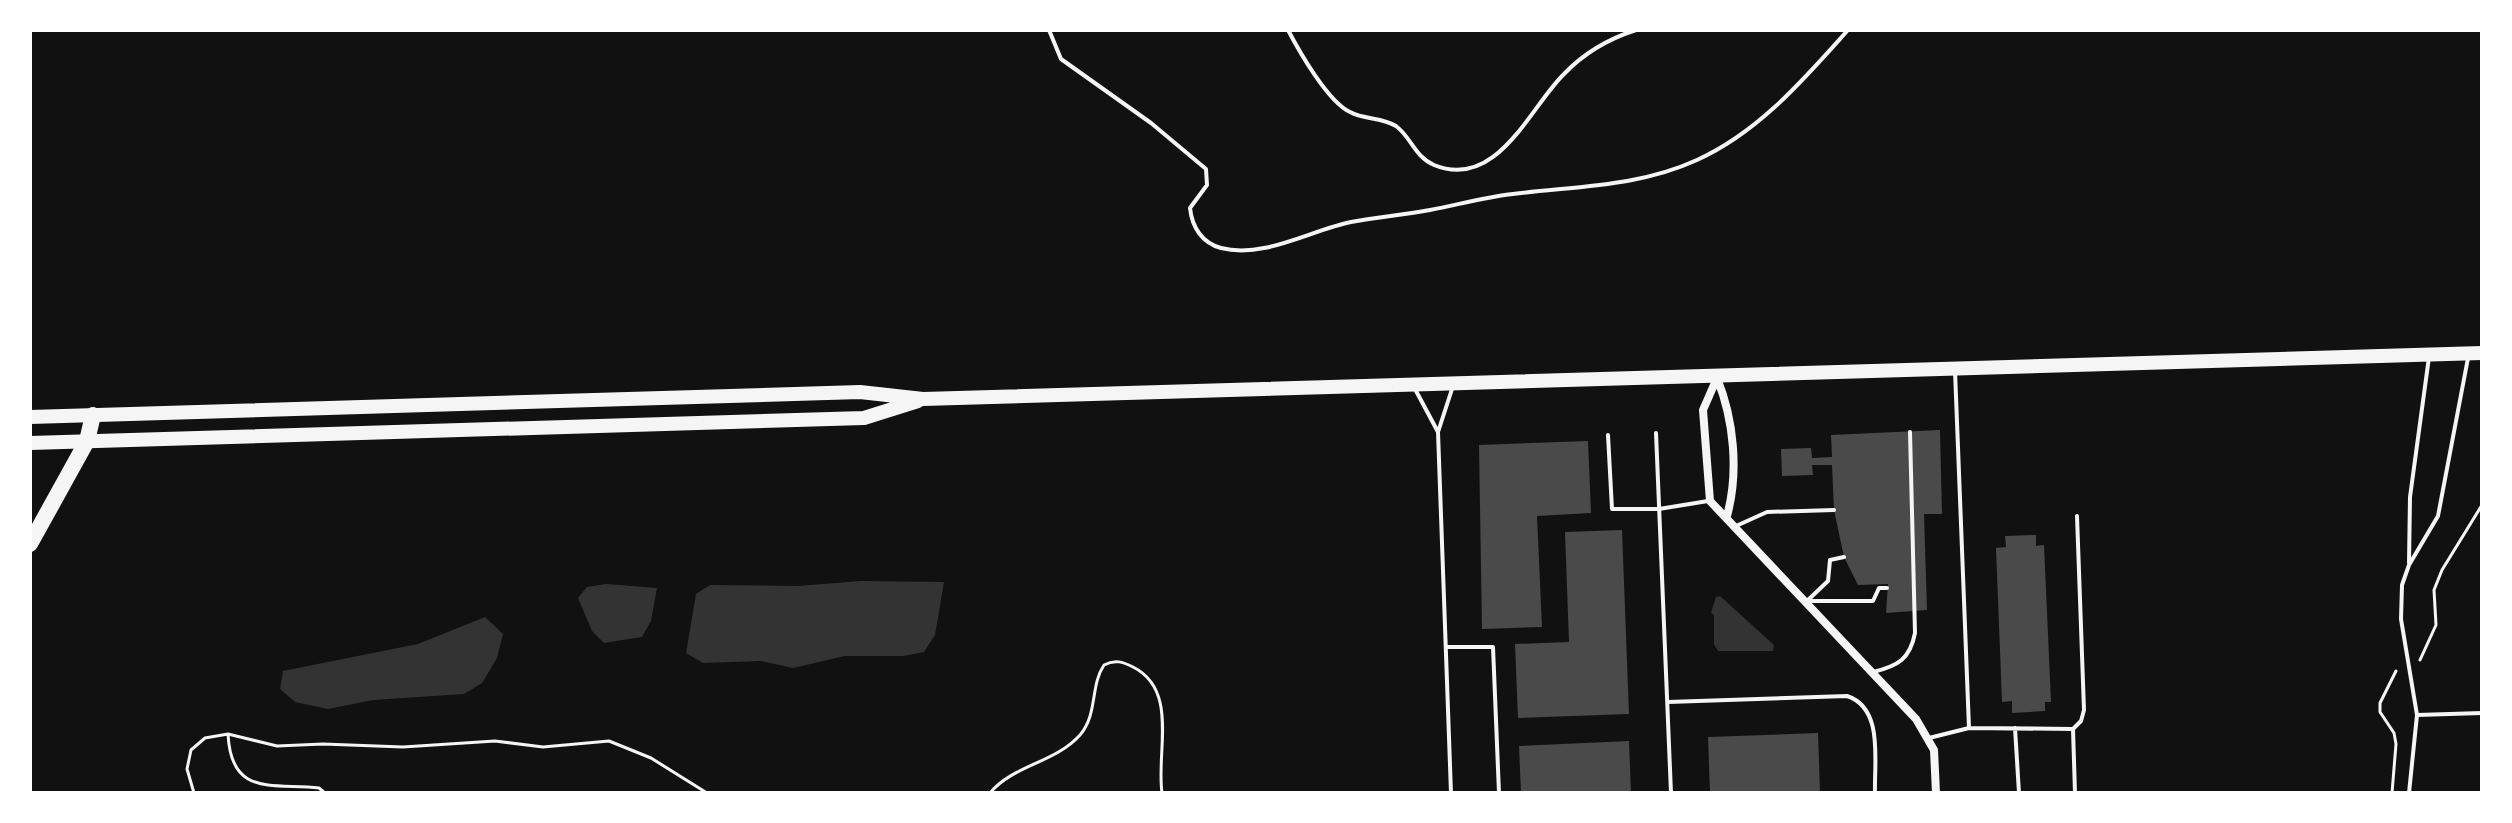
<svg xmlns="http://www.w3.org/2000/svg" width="2512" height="823" viewBox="0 0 2512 823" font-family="Overpass,sans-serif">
  <rect width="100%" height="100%" fill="#111"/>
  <!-- water -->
  <path fill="#333" d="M 861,581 L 944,582 L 935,635 L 924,652 L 903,656 L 845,656 L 793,668 L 761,661 L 703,663 L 686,653 L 696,594 L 710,585 L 797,586 Z
    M 606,584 L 657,588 L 651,621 L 642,637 L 604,643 L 592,631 L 578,598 L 587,587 Z
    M 1720,596 L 1774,645 L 1773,651 L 1718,651 L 1714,644 L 1714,615 L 1711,613 L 1716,597 Z
    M 485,617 L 503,634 L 497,658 L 482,683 L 464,694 L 373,700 L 328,709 L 295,702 L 280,689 L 283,671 L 418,644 Z"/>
  <!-- building -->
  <path fill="#4a4a4a" d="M 1940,430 L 1942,514 L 1924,514 L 1927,610 L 1886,613 L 1888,584 L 1858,585 L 1844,557 L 1834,510 L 1832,465 L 1812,465 L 1813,475 L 1782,476 L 1781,449 L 1811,448 L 1812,458 L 1832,457 L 1831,435 Z
    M 1588,441 L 1591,513 L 1537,516 L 1542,627 L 1482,629 L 1479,445 Z
    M 1622,530 L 1629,714 L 1518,718 L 1515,644 L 1569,642 L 1565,532 Z
    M 2036,535 L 2036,546 L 2044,545 L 2051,702 L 2045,702 L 2045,711 L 2012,713 L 2012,701 L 2002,702 L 1996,548 L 2006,547 L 2005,536 Z
    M 1818,733 L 1820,793 L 1710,793 L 1708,737 Z
    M 1629,741 L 1631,793 L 1521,793 L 1519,746 Z"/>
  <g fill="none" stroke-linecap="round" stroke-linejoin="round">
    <!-- path -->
    <path stroke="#f5f5f5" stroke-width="3" d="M 2420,660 L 2436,625 L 2434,590 L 2442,570 L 2482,505
      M 228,734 C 231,797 272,783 319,788 L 325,793
      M 194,793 L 187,769 L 191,750 L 205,738 L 228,734 L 277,746 L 323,744 L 403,747 L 495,741 L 543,747 L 609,741 L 651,758 L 707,793
      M 990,793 C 1013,765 1055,763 1080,735 C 1098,714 1090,686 1104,665 C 1115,659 1123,662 1133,667 C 1179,690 1156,752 1162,793
      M 2392,793 L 2396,744 L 2394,733 L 2380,712 L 2380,703 L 2396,671"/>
    <!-- service -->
    <path stroke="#f5f5f5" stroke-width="4" d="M 1049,30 L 1061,59 L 1151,123 L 1206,169 L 1207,185 L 1190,208 C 1192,227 1202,243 1221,248 C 1264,259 1311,230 1351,222 C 1377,217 1404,215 1430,210 C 1457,205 1485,197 1513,194 C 1576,186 1638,187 1697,160 C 1759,132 1804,79 1848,30
      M 1288,30 C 1299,51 1328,102 1350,112 C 1365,120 1382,117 1396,126 C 1411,137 1415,157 1434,165 C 1497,191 1530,107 1564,74 C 1584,53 1608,39 1636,30
      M 1955,371 L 1969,728
      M 1415,389 L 1438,432 L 1451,793
      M 1438,432 L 1453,386
      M 1656,433 L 1671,793
      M 1608,435 L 1612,509 L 1659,509 L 1708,501
      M 1736,526 L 1767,512 L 1834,510
      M 2409,563 L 2410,497 L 2429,357
      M 1808,600 L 1828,581 L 1830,560 L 1844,557
      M 1806,601 L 1873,601 L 1879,588 L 1887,588
      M 1446,647 L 1493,647 L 1499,793
      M 1873,672 C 1898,666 1910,659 1915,633 L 1910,432
      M 1668,702 L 1847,696 C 1884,708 1874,761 1875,793
      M 2417,715 L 2482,713
      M 2015,728 L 2019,793
      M 1929,738 L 1969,728 L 2073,729
      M 2075,793 L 2073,729 L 2081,721 L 2084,710 L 2077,516
      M 2409,793 L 2417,715 L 2401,619 L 2402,585 L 2409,565 L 2438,516 L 2468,358"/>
    <!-- minor -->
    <path stroke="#f5f5f5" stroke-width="8" d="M 1717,378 L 1703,410 L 1710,501 L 1916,719 L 1934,750 L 1936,793
      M 1717,378 C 1734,420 1739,472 1727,516"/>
    <!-- primary -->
    <path stroke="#f5f5f5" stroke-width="14" d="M 30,417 L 860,392 L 923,399 L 2482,353
      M 30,443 L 864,418 L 918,401"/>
    <!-- motorway -->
    <path stroke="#f5f5f5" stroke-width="16" d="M 30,544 L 87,441 L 93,415"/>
  </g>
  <!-- border -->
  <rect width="2512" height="823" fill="none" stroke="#ffffff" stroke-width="64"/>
</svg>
